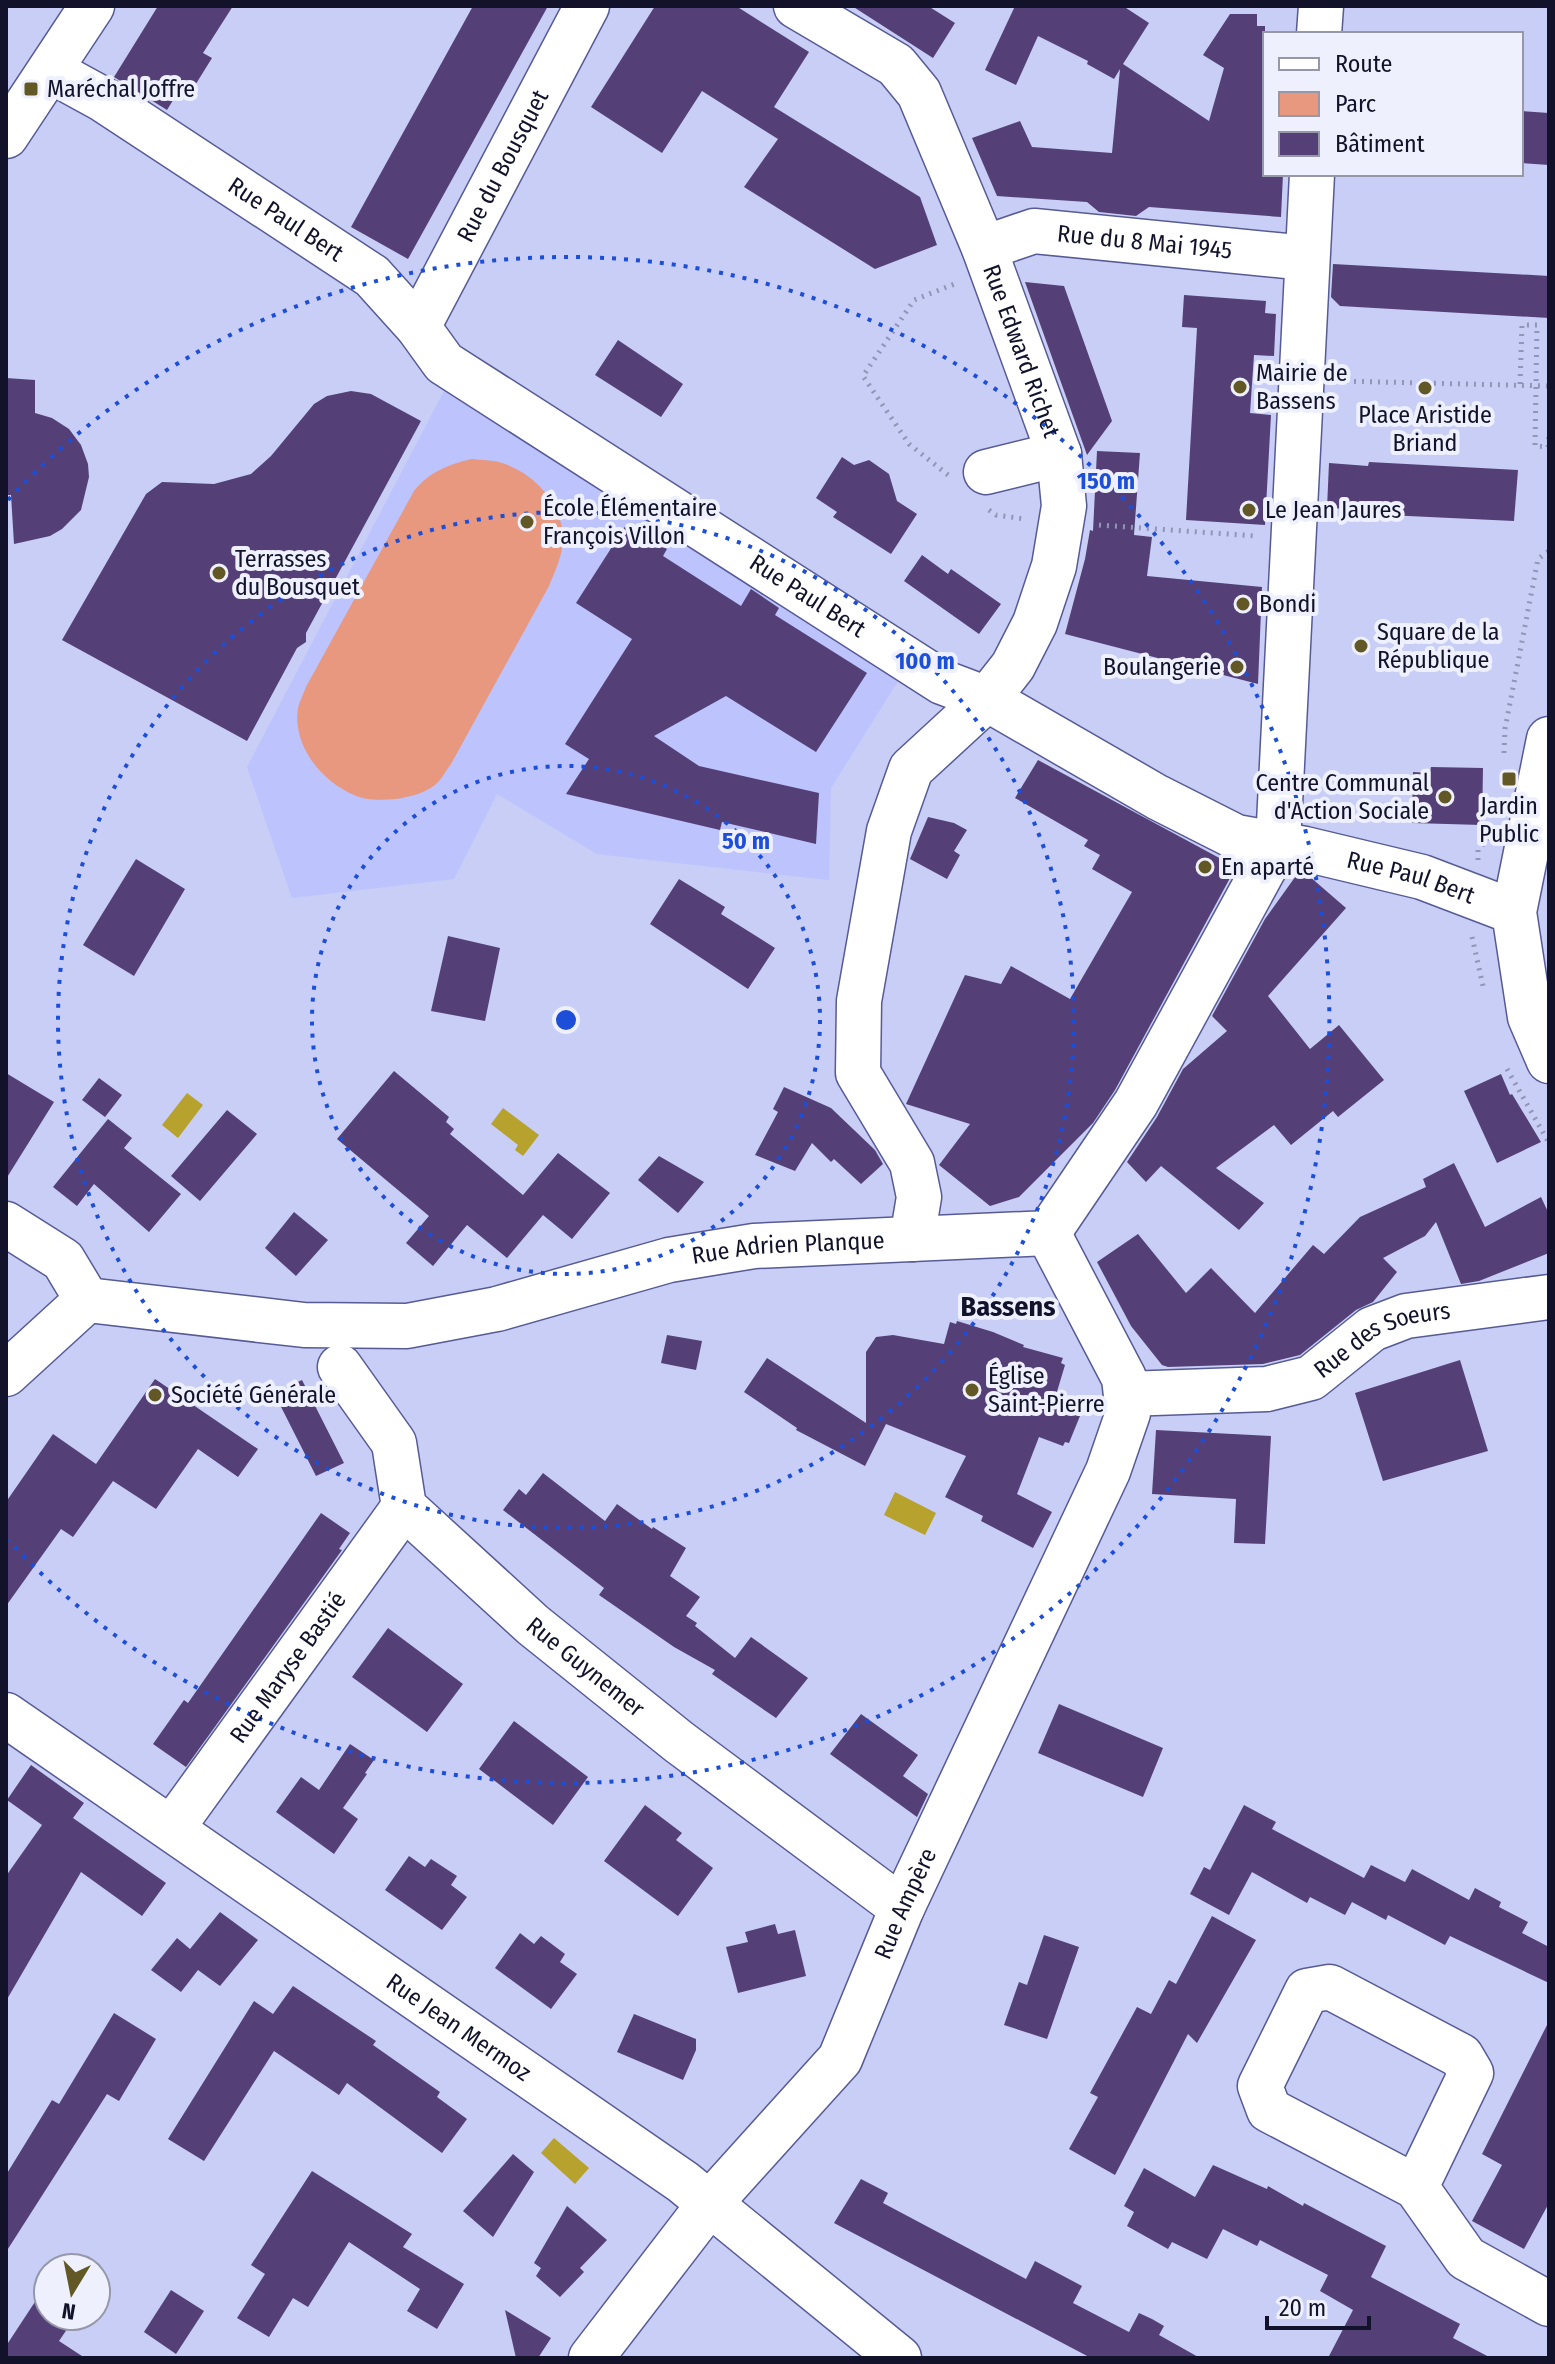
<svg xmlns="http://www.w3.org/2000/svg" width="1555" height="2364" viewBox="0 0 1555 2364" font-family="'Fira Sans Condensed',sans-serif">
  <rect width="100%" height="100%" fill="#c8cef5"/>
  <!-- built -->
  <path fill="#bcc3fd" d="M 453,374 L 905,670 L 831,788 L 829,880 L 597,854 L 497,794 L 454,879 L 292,898 L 247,767 Z"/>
  <!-- green -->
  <path fill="#e7987e" d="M 471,459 C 481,460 493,460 502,463 C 534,473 562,503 563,538 C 563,555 555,571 549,586 L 451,764 C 446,770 442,779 436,784 C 426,793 409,797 396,799 C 382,800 367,801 354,795 C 321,781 292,745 298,708 C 300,700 304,692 307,685 L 414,491 C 429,472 448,465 471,459 Z"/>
  <!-- water -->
  <path fill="#b6a22d" d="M 187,1093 L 203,1105 L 178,1138 L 162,1125 Z
    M 503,1108 L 539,1135 L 523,1156 L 515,1150 L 518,1145 L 491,1124 Z
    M 895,1492 L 936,1513 L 925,1535 L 884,1515 Z
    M 554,2138 L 589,2168 L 575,2184 L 541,2153 Z"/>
  <!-- building -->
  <path fill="#544077" d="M 158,6 L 233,6 L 203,53 L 212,58 L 194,87 L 185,81 L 167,110 L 114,77 Z
    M 473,6 L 548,6 L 408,259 L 351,227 Z
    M 655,6 L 736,6 L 809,52 L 774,107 L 920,197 L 937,245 L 875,269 L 744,187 L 778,139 L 702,91 L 662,153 L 591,107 Z
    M 852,6 L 928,6 L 955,23 L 933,58 Z
    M 1015,6 L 1123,6 L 1149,23 L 1123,64 L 1209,121 L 1224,68 L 1203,55 L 1230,14 L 1257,14 L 1257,26 L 1265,26 L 1265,174 L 1283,174 L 1281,217 L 1149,207 L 1136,216 L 1099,212 L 1087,202 L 997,196 L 972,138 L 1020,121 L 1032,147 L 1112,153 L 1120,69 L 1114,79 L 1087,64 L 1088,61 L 1038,36 L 1016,85 L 985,70 Z
    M 1521,111 L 1549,113 L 1549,165 L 1521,163 Z
    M 1333,264 L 1549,276 L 1549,318 L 1340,306 L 1331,297 Z
    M 1025,282 L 1064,286 L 1112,421 L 1087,455 Z
    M 1184,295 L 1266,301 L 1265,313 L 1276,314 L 1274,356 L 1254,355 L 1250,413 L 1271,415 L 1265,525 L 1186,520 L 1197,328 L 1182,327 Z
    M 618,340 L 683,384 L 661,417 L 595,375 Z
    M 6,378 L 35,380 L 35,413 L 52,418 L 69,429 L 81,445 L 88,464 L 89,477 L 81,510 L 62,529 L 50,536 L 14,544 L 11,495 L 6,495 Z
    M 351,391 L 371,394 L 421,421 L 306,633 L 306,642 L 297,648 L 247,741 L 62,640 L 146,494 L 162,482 L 214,484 L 251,474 L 271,456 L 314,404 L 327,396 Z
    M 1097,451 L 1140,453 L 1134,535 L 1152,537 L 1147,576 L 1262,587 L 1258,684 L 1065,634 L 1085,559 L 1090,530 L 1093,531 Z
    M 842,457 L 854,465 L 869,460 L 889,474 L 897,501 L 917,514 L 891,554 L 833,517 L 837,512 L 816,498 Z
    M 1369,462 L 1518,470 L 1514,521 L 1366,514 L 1366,510 L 1327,508 L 1329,463 L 1368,466 Z
    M 626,525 L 667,549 L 663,556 L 741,606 L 751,589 L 779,608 L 775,615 L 867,673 L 816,752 L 726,696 L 654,736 L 699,766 L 819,793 L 816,844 L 722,822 L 720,830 L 566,794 L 589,759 L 565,744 L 632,639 L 576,603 Z
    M 922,555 L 948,574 L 951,569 L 1001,604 L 979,634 L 904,581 Z
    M 1038,760 L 1236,867 L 1115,1090 L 1093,1123 L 1019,1197 L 990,1206 L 939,1165 L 970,1124 L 906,1104 L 965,975 L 1001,984 L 1011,966 L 1070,999 L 1132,892 L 1092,869 L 1100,855 L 1084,846 L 1088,840 L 1015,798 Z
    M 1431,767 L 1483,768 L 1482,825 L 1412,823 L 1413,772 L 1430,773 Z
    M 928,817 L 954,823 L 967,830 L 954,851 L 960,855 L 947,879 L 910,859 Z
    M 136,859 L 185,889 L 134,976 L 83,945 Z
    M 1298,873 L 1309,876 L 1346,908 L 1268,996 L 1310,1049 L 1339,1025 L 1384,1080 L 1338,1117 L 1333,1111 L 1291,1145 L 1274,1125 L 1216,1168 L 1264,1203 L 1239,1230 L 1161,1166 L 1146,1182 L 1127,1162 L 1157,1117 L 1183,1069 L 1227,1031 L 1212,1016 L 1265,919 Z
    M 679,879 L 725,907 L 721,914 L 775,948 L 748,989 L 650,924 Z
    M 448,936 L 500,948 L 485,1021 L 431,1011 Z
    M 394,1071 L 449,1117 L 446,1122 L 454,1129 L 450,1134 L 523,1195 L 558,1153 L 610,1193 L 572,1239 L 543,1215 L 507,1258 L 467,1225 L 433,1266 L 406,1243 L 429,1216 L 337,1139 Z
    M 6,1073 L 54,1102 L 6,1179 Z
    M 1501,1074 L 1510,1095 L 1512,1094 L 1541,1142 L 1497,1163 L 1464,1091 Z
    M 99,1078 L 122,1095 L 105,1117 L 82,1100 Z
    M 784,1087 L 831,1108 L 875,1150 L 883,1164 L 861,1184 L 834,1159 L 831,1162 L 812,1143 L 795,1171 L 755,1155 L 778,1112 L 773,1109 Z
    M 227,1110 L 257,1134 L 200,1201 L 171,1176 Z
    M 108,1119 L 132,1138 L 124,1148 L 181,1194 L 149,1232 L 94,1184 L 77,1206 L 53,1187 Z
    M 659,1156 L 704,1182 L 678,1213 L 638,1180 Z
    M 1454,1163 L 1485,1227 L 1541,1197 L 1549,1214 L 1549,1253 L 1479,1281 L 1461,1284 L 1436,1222 L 1425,1236 L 1383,1258 L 1397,1272 L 1373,1302 L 1356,1310 L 1300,1355 L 1263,1364 L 1168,1367 L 1162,1365 L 1131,1326 L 1097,1262 L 1138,1234 L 1186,1293 L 1211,1268 L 1255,1313 L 1313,1245 L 1324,1254 L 1360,1217 L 1426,1187 L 1423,1179 Z
    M 294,1212 L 328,1240 L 296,1276 L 265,1248 Z
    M 957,1321 L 993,1332 L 1024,1345 L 1023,1347 L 1063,1358 L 1061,1363 L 1065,1365 L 1056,1395 L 1079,1404 L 1077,1409 L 1082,1411 L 1069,1443 L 1065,1442 L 1063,1446 L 1039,1437 L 1017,1494 L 1052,1512 L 1033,1548 L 981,1521 L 983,1516 L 945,1497 L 966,1456 L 886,1424 L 865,1466 L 796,1430 L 797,1428 L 744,1392 L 767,1358 L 866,1423 L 866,1352 L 876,1337 L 893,1335 L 944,1344 L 950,1322 L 956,1324 Z
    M 667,1335 L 702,1341 L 696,1370 L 661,1363 Z
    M 1460,1360 L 1488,1451 L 1383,1481 L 1355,1393 Z
    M 155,1379 L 258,1449 L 238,1477 L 198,1449 L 156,1509 L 113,1481 L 73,1537 L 61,1529 L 6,1606 L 6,1502 L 53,1434 L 96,1464 Z
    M 302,1380 L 344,1463 L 316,1476 L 274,1393 Z
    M 1156,1430 L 1271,1436 L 1265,1544 L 1234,1543 L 1236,1499 L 1152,1494 Z
    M 543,1473 L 605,1521 L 617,1504 L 652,1529 L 653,1527 L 686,1548 L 670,1576 L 700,1597 L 686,1616 L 697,1623 L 695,1626 L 735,1658 L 751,1637 L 808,1678 L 776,1718 L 712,1674 L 715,1670 L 674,1647 L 599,1595 L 604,1588 L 503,1510 L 519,1489 L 526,1495 Z
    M 321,1513 L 350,1533 L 339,1549 L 342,1550 L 186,1767 L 153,1744 L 184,1700 L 188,1703 Z
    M 388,1628 L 463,1684 L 427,1732 L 352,1677 Z
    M 1059,1704 L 1163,1748 L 1143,1797 L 1038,1753 Z
    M 861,1714 L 918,1755 L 903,1776 L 928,1794 L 917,1817 L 830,1754 Z
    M 514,1721 L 588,1777 L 553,1825 L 479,1769 Z
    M 350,1744 L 374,1760 L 365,1773 L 367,1774 L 343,1808 L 358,1819 L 334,1854 L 276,1812 L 301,1777 L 319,1790 Z
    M 31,1765 L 84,1803 L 73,1818 L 166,1883 L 142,1916 L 81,1872 L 6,2001 L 6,1876 L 42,1825 L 7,1800 Z
    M 645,1805 L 682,1833 L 676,1840 L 713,1868 L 678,1916 L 604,1861 Z
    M 1244,1805 L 1276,1822 L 1272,1829 L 1364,1878 L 1371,1865 L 1405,1882 L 1412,1869 L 1469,1900 L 1475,1888 L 1501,1902 L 1499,1907 L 1528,1922 L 1522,1933 L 1549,1947 L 1549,1983 L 1450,1936 L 1445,1945 L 1388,1915 L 1386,1920 L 1352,1902 L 1345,1915 L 1310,1897 L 1307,1903 L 1252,1872 L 1229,1915 L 1190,1894 L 1204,1867 L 1210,1870 Z
    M 409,1856 L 425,1867 L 431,1859 L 457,1876 L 451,1885 L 467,1897 L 442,1930 L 385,1890 Z
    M 220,1912 L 258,1940 L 220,1986 L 198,1970 L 181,1992 L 151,1970 L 177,1938 L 190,1949 Z
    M 1212,1916 L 1256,1940 L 1197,2043 L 1188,2034 L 1115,2175 L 1069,2149 L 1098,2097 L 1090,2093 L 1137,2007 L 1151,2014 L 1169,1980 L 1176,1984 Z
    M 775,1924 L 778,1934 L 795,1930 L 806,1976 L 738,1993 L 726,1947 L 748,1942 L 745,1932 Z
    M 520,1933 L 534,1944 L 541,1936 L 565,1954 L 560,1962 L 577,1974 L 551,2009 L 495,1968 Z
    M 1044,1935 L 1079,1947 L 1047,2039 L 1004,2025 L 1019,1982 L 1027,1985 Z
    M 293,1986 L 376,2041 L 373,2045 L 440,2092 L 437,2097 L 467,2119 L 442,2153 L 347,2083 L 339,2095 L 274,2051 L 204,2161 L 168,2139 L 254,2001 L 273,2014 Z
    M 114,2013 L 156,2039 L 119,2101 L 107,2094 L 6,2252 L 6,2175 L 52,2100 L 59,2104 Z
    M 634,2014 L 696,2039 L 696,2050 L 683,2080 L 617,2052 Z
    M 1549,2021 L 1549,2203 L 1524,2249 L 1472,2221 L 1502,2165 L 1482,2154 Z
    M 513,2154 L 534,2172 L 493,2237 L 463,2211 Z
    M 1213,2165 L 1267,2189 L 1268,2186 L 1303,2206 L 1304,2203 L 1386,2246 L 1371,2277 L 1460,2324 L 1453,2338 L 1491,2358 L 1328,2358 L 1353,2310 L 1320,2291 L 1328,2275 L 1260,2240 L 1257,2246 L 1223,2229 L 1207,2259 L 1172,2242 L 1168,2249 L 1127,2226 L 1134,2212 L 1124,2206 L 1144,2168 L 1195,2197 Z
    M 312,2171 L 412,2234 L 403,2247 L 464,2284 L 437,2329 L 407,2311 L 420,2289 L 349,2242 L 308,2307 L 293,2298 L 269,2337 L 237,2318 L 265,2274 L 251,2265 Z
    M 861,2179 L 888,2193 L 883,2203 L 1026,2279 L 1035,2261 L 1082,2286 L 1073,2303 L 1129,2332 L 1139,2313 L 1152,2319 L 1164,2326 L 1159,2335 L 1200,2358 L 1091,2358 L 834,2223 Z
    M 567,2206 L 607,2240 L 580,2268 L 584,2272 L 560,2297 L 536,2276 L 541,2268 L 534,2263 Z
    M 48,2282 L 48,2316 L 76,2316 L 59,2341 L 85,2358 L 6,2358 L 6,2346 Z
    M 171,2290 L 204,2311 L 176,2354 L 144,2332 Z
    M 505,2310 L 551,2338 L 538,2358 L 516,2358 Z"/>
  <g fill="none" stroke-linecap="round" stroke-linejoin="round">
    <!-- minor casing -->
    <g stroke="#565b95" stroke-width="47">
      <g id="minor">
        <path id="s1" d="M 796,6 L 896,65 L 919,93 L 984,248 L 1059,454 L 1064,506 L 1054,566 L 1035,623 L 1013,666 L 987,699 L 911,769 L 889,831 L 859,1001 L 858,1073 L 912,1163 L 919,1197 L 912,1239"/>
        <path d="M 1319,34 L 1321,6"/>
        <path id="s2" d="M 51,71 L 104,100 L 372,276 L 418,327 L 444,363 L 942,682 L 987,699 L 1157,797 L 1236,837 L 1305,849 L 1422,877 L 1514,912"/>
        <path d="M 6,136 L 92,6"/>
        <path id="s3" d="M 984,248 L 1034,231 L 1307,258"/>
        <path id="s4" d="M 418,327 L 587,6"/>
        <path d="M 986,472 L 1059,454"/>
        <path d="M 1549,739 L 1514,912 L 1530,1017 L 1549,1061"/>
        <path d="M 6,1224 L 63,1260 L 87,1300"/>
        <path id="s5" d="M 87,1300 L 304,1325 L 407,1326 L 497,1309 L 669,1260 L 754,1246 L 1048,1233 L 1136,1103 L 1278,843 L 1312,174"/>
        <path id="s6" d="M 340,1367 L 394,1443 L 404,1507 L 533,1625 L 679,1742 L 902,1908"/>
        <path d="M 6,1374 L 87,1300"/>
        <path id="s7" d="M 1126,1394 L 1267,1389 L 1311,1378 L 1372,1329 L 1406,1316 L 1549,1297"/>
        <path id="s8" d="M 6,1715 L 683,2182 L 899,2358"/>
        <path id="s9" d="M 172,1828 L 404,1507"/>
        <path d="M 1416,2187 L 1471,2073 L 1461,2056 L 1330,1987 L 1307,1991 L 1260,2086 L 1269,2110 L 1416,2187 L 1466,2258 L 1549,2304"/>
        <path id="s10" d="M 591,2358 L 710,2203 L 840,2059 L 902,1908 L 1108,1471 L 1128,1413 L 1124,1378 L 1048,1233"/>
      </g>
    </g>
    <!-- path -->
    <path stroke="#9195b7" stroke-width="5" stroke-dasharray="2 6" stroke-linecap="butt" d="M 1338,381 L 1549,386
      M 1520,384 L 1522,325 L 1537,325 L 1535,446 L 1548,447 L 1549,435
      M 948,475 L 909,444 L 863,376 L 914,300 L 957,283
      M 989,510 L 996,515 L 1025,519
      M 1099,525 L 1256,536
      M 1504,753 L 1505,729 L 1538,559 L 1549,551
      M 1478,860 L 1478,850 L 1489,838
      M 1472,937 L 1483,986
      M 1507,1069 L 1549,1143"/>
    <!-- minor -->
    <use href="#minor" stroke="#fff" stroke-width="44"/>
  </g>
  <!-- distance rings -->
  <g fill="none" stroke="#1d4ed8" stroke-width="4" stroke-dasharray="4 8">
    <circle cx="566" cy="1020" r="254"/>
    <circle cx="566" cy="1020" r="508"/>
    <path d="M8 500A763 763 0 1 1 8 1540"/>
  </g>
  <!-- markers -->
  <g fill="#625825" stroke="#eef0fe" stroke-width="3">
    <rect x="23" y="81" width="16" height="16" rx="4"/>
    <circle cx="1240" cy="387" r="8"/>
    <circle cx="1425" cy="388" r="8"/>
    <circle cx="1249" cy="510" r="8"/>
    <circle cx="527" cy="522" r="8"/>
    <circle cx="219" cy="573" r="8"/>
    <circle cx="1243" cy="604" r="8"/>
    <circle cx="1361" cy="646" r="8"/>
    <circle cx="1237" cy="667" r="8"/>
    <rect x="1501" y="771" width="16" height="16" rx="4"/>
    <circle cx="1445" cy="797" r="8"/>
    <circle cx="1205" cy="867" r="8"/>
    <circle cx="972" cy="1390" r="8"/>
    <circle cx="155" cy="1395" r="8"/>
  </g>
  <g text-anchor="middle" stroke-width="8" stroke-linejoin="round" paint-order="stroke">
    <!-- poi labels -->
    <g font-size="24" fill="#12132a" stroke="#eef0fe" text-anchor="start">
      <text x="47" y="97">Maréchal Joffre</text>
      <text x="1256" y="381">Mairie de<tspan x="1256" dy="28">Bassens</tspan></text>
      <text x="1425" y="423" text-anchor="middle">Place Aristide<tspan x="1425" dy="28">Briand</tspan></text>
      <text x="543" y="516">École Élémentaire<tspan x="543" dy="28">François Villon</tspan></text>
      <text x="1265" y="518">Le Jean Jaures</text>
      <text x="235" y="567">Terrasses<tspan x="235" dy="28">du Bousquet</tspan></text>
      <text x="1259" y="612">Bondi</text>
      <text x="1377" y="640">Square de la<tspan x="1377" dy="28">République</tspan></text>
      <text x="1221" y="675" text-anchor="end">Boulangerie</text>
      <text x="1429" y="791" text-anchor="end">Centre Communal<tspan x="1429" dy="28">d'Action Sociale</tspan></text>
      <text x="1509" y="814" text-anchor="middle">Jardin<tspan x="1509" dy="28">Public</tspan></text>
      <text x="1221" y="875">En aparté</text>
      <text x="988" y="1384">Église<tspan x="988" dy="28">Saint-Pierre</tspan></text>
      <text x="171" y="1403">Société Générale</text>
    </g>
    <!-- street labels -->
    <g font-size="24" fill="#12132a" stroke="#eef0fe">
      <text dy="8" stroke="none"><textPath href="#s4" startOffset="182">Rue du Bousquet</textPath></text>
      <text dy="8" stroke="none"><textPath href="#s2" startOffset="278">Rue Paul Bert</textPath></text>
      <text dy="8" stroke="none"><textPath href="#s3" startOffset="164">Rue du 8 Mai 1945</textPath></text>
      <text dy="8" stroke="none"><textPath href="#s1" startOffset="430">Rue Edward Richet</textPath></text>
      <text dy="8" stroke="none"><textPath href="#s2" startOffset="926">Rue Paul Bert</textPath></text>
      <text dy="8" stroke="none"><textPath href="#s2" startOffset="1598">Rue Paul Bert</textPath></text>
      <text dy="8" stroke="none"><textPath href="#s5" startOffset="712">Rue Adrien Planque</textPath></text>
      <text dy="8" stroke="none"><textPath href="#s7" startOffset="270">Rue des Soeurs</textPath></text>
      <text dy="8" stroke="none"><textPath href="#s6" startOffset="400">Rue Guynemer</textPath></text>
      <text dy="8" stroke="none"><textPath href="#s9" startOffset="198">Rue Maryse Bastié</textPath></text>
      <text dy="8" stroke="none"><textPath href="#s10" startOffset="558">Rue Ampère</textPath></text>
      <text dy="8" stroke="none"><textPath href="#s8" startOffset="550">Rue Jean Mermoz</textPath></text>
    </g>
    <!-- quarter labels -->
    <g font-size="28" font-weight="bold" fill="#12132a" stroke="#eef0fe">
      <text x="1008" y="1316">Bassens</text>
    </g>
  </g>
  <circle cx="566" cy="1020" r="12" fill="#1d4ed8" stroke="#eef0fe" stroke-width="4"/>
  <g font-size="24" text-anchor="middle" font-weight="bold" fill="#1d4ed8" stroke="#eef0fe" stroke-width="8" stroke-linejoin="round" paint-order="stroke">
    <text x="1106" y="489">150 m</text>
    <text x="925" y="669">100 m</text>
    <text x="746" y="849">50 m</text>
  </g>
  <!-- border -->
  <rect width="1555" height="2364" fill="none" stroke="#12132a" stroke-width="16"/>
  <!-- legend -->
  <rect x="1263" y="32" width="260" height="144" fill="#eef0fe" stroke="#9698a9" stroke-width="2"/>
  <rect x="1279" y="58" width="40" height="12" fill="#ffffff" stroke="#9698a9" stroke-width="2"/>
  <text x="1335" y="72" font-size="24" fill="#12132a">Route</text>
  <rect x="1279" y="92" width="40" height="24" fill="#e7987e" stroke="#9698a9" stroke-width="2"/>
  <text x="1335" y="112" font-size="24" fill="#12132a">Parc</text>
  <rect x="1279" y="132" width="40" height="24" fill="#544077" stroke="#9698a9" stroke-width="2"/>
  <text x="1335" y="152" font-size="24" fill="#12132a">Bâtiment</text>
  <!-- north arrow -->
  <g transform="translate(72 2292) rotate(190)"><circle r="38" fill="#eef0fe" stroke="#9698a9" stroke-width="2"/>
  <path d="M0-6L14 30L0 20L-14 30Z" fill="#625825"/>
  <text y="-12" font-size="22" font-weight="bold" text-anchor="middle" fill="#12132a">N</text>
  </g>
  <!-- scale -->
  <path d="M1267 2316v12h102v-12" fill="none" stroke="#12132a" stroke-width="4"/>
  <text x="1279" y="2316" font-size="24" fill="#12132a" stroke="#eef0fe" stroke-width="6" paint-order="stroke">20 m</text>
</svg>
